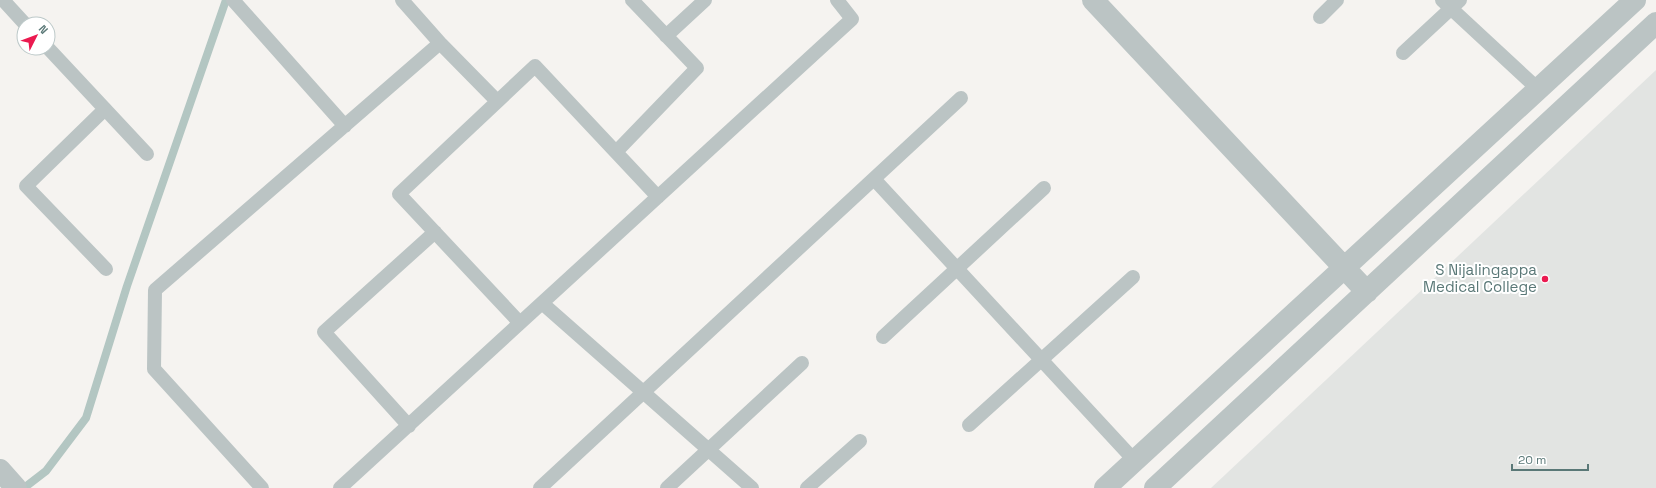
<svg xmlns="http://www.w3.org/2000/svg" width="1656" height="488" viewBox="0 0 1656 488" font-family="'Space Grotesk',sans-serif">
  <rect width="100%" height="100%" fill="#f5f3f0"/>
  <!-- built -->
  <path fill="#e2e4e2" d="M 1656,70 L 1656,488 L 1211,488 Z"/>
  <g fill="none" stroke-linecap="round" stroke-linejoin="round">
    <!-- stream -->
    <path stroke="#b3c6c2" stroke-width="8" d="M 24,488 L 46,471 L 86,418 L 127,286 L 226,0"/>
    <!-- service -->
    <path stroke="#bbc4c4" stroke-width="14" d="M 3,0 L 25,24
      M 233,0 L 345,126
      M 402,0 L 440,43 L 497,101
      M 1442,0 L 1538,89
      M 1320,17 L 1337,0
      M 666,36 L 705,0
      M 48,48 L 147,154
      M 1403,53 L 1460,0
      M 105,109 L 26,186 L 106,269
      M 616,152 L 697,68 L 632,0
      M 874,179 L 1135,461
      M 542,303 L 752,488
      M 520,323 L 399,194 L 535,66 L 658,197
      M 883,337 L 1044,188
      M 969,425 L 1133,277
      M 409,426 L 324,332 L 435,232
      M 262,488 L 154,369 L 155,290 L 440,43
      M 340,488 L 852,19 L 837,0
      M 540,488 L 961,98
      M 667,488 L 802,363
      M 807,488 L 860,441"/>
    <!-- tertiary -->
    <path stroke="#bbc4c4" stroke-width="22" d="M 1093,0 L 1367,292
      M 0,470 L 16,488
      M 1105,488 L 1635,0
      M 1155,488 L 1656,23"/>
  </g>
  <!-- markers -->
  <circle fill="#eb1a50" stroke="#fff" stroke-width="1.5" cx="1545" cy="279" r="4"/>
  <g text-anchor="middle" stroke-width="4" stroke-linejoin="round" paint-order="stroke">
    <!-- poi labels -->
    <g font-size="15" fill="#5a7877" stroke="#fff" text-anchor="end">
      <text x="1537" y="275">S Nijalingappa<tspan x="1537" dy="17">Medical College</tspan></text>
    </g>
  </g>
  <!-- north arrow -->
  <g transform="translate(36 36) rotate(48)"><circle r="19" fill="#ffffff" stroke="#bdc9c9"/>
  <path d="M0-3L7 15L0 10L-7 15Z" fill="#eb1a50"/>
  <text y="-6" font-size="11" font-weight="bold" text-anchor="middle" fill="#5a7877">N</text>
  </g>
  <!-- scale -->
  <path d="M1512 464v6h76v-6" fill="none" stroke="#5a7877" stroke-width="2"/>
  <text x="1518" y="464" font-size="12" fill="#5a7877" stroke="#ffffff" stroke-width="3" paint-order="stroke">20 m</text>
</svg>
